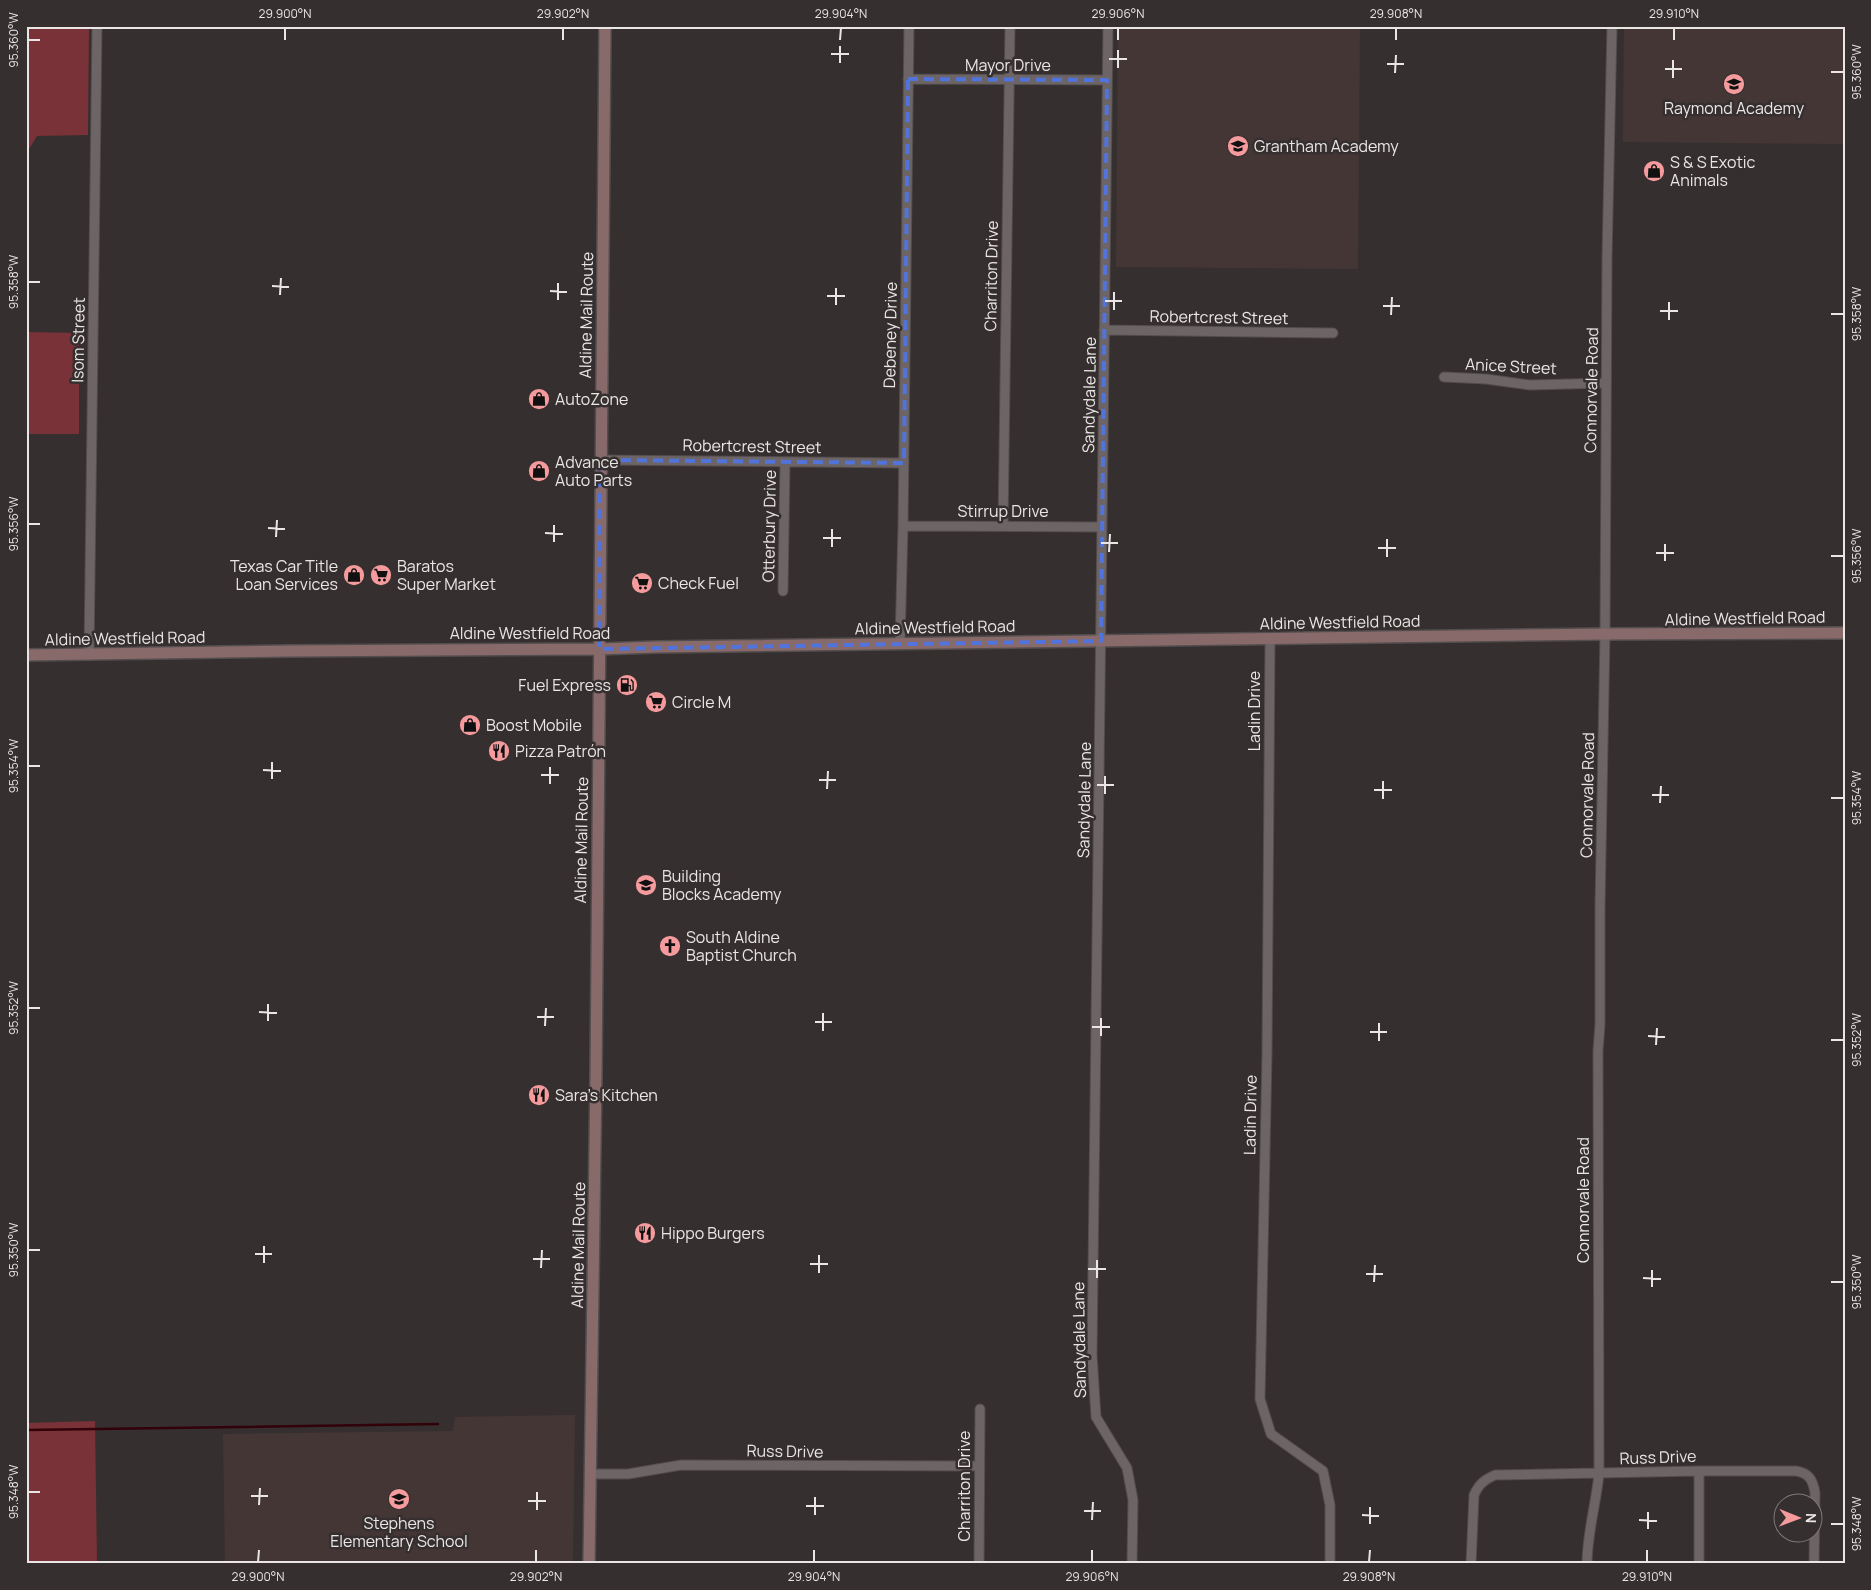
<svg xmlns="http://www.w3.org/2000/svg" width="1871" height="1590" viewBox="0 0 1871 1590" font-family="Manrope,sans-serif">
  <rect width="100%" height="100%" fill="#362f2f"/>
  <!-- built -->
  <path fill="#453636" d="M 1118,26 L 1360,26 L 1358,269 L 1116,267 Z
    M 1624,26 L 1845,26 L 1845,144 L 1623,142 Z
    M 575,1415 L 573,1564 L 225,1564 L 223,1434 L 453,1431 L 455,1417 Z"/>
  <!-- green -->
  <path fill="#793237" d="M 26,26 L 89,26 L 88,135 L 37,136 L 26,154 Z
    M 26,332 L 79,333 L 79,434 L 26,434 Z
    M 95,1421 L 97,1564 L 26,1564 L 26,1423 Z"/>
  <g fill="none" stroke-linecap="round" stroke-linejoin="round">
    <!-- stream -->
    <path stroke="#310209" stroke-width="2.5" d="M 26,1430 L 438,1424"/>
    <!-- minor casing -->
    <g stroke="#534d4d" stroke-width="11">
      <path id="minor" d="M 1108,26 L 1092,1355 L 1096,1417 L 1127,1468 L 1133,1500 L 1132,1564
        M 908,79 L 1107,80
        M 1104,330 L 1333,333
        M 1444,377 L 1486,379 L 1530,385 L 1606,383
        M 600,460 L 904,463
        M 903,526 L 1102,527
        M 1003,526 L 1010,26
        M 783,591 L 785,462
        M 1270,639 L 1267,1053 L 1260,1399 L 1271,1434 L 1323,1471 L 1330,1505 L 1330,1564
        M 900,644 L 903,526 L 909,26
        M 89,655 L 97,26
        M 590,1474 L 628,1474 L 681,1465 L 979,1466
        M 979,1564 L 980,1409
        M 1471,1564 L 1474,1495 C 1479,1484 1484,1480 1495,1475 L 1699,1471 L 1796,1471 C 1809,1473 1813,1480 1815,1493 L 1814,1564
        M 1587,1564 C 1587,1534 1596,1504 1599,1474 L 1598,1051 L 1600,1024 L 1600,907 L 1605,634 L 1607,258 L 1612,26
        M 1699,1564 L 1699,1471"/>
    </g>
    <!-- secondary casing -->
    <g stroke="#534d4d" stroke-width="14">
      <path id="secondary" d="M 26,655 L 289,651 L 599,649 L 656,647 L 1605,634 L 1845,633
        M 589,1564 L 596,1076 L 605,26"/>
    </g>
    <!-- minor -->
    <use href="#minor" stroke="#6d6565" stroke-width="9"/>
    <!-- secondary -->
    <use href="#secondary" stroke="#886a6b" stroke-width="11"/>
  </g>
  <!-- marked area -->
  <path fill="none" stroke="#5074dc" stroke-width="4" stroke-dasharray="10 6" stroke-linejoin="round" d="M 908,79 L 1107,80 L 1101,641 L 599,649 L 600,460 L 904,463 Z"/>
  <!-- ticks -->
  <path fill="none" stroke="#eae6e6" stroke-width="2" d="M 28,40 L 40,40M 285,40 L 285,28M 563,40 L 563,28M 840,40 L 841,28M 1118,40 L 1118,28M 1396,40 L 1396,28M 1674,40 L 1674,28M 831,54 L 849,54M 1109,59 L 1127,59M 840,63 L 840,46M 1387,64 L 1404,64M 1118,68 L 1118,50M 1665,69 L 1682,69M 1831,72 L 1844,72M 1395,73 L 1396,55M 1673,78 L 1673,60M 28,282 L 40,282M 272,286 L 289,287M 550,291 L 567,292M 280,295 L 281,278M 827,296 L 845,296M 558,300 L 558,283M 1105,301 L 1122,301M 836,305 L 836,288M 1383,306 L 1400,306M 1114,310 L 1114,292M 1660,311 L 1678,311M 1831,314 L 1844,314M 1391,315 L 1392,297M 1669,320 L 1669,302M 28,524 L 40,524M 268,528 L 285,529M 545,533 L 563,534M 276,537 L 277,520M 823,538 L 841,538M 554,542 L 554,525M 1101,543 L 1118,543M 832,547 L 832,529M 1378,548 L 1396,548M 1109,552 L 1110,534M 1656,553 L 1674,553M 1831,556 L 1844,556M 1387,557 L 1387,539M 1665,561 L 1665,544M 28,766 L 40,766M 263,770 L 281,771M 541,775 L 559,775M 272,779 L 272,762M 819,780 L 836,780M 550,784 L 550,767M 1097,785 L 1114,785M 827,789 L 828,771M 1374,790 L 1392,790M 1105,794 L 1105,776M 1652,795 L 1669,795M 1831,798 L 1844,798M 1383,799 L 1383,781M 1660,803 L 1661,786M 28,1008 L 40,1008M 259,1012 L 277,1013M 537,1017 L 554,1017M 268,1021 L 268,1004M 815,1022 L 832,1022M 545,1026 L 546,1008M 1092,1027 L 1110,1027M 823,1031 L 823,1013M 1370,1032 L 1387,1032M 1101,1036 L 1101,1018M 1648,1036 L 1665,1037M 1831,1040 L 1844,1040M 1379,1041 L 1379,1023M 1656,1045 L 1657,1028M 28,1250 L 40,1250M 255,1254 L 272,1254M 533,1259 L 550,1259M 264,1263 L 264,1246M 810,1264 L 828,1264M 541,1268 L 542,1250M 1088,1269 L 1106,1269M 819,1273 L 819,1255M 1366,1274 L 1383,1274M 1097,1278 L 1097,1260M 1643,1278 L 1661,1279M 1374,1282 L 1375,1265M 1831,1282 L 1844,1282M 1652,1287 L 1652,1270M 28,1492 L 40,1492M 251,1496 L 268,1496M 528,1501 L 546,1501M 259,1505 L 260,1488M 806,1506 L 824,1506M 537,1510 L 537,1492M 1084,1511 L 1101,1511M 815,1515 L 815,1497M 1362,1515 L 1379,1516M 1092,1520 L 1093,1502M 1639,1520 L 1657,1521M 1370,1524 L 1370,1507M 1831,1524 L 1844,1524M 1648,1529 L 1648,1512M 258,1562 L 259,1550M 536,1562 L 536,1550M 814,1562 L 814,1550M 1092,1562 L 1092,1550M 1369,1562 L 1370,1550M 1647,1562 L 1647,1550"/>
  <!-- icons -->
  <defs>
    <g id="school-disc" transform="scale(1.125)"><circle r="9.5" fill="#f59b9d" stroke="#362f2f"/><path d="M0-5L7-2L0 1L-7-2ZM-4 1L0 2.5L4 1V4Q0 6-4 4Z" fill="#111"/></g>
    <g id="shop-disc" transform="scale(1.125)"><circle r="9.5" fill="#f59b9d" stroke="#362f2f"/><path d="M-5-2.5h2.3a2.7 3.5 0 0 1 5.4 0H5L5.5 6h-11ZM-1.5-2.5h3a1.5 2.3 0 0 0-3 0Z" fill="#111"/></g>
    <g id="supermarket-disc" transform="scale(1.125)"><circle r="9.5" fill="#f59b9d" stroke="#362f2f"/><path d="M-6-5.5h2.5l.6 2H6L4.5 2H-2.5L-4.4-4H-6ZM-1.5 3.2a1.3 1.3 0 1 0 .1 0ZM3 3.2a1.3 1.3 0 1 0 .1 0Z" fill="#111"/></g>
    <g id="fuel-disc" transform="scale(1.125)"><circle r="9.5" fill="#f59b9d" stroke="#362f2f"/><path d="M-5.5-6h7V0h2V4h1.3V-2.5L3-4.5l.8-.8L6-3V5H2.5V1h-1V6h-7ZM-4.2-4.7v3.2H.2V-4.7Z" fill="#111"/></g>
    <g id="restaurant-disc" transform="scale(1.125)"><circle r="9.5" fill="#f59b9d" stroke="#362f2f"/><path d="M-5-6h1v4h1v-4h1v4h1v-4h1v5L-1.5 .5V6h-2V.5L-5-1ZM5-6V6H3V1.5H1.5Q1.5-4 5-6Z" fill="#111"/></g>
    <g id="church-disc" transform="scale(1.125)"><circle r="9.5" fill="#f59b9d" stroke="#362f2f"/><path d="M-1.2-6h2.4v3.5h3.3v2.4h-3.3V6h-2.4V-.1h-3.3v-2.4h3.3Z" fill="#111"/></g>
  </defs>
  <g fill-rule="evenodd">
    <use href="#school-disc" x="1734" y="84"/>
    <use href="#school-disc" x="1238" y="146"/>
    <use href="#shop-disc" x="1654" y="171"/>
    <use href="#shop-disc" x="539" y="399"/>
    <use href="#shop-disc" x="539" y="471"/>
    <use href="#shop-disc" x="354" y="575"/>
    <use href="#supermarket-disc" x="381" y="575"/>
    <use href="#supermarket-disc" x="642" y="583"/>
    <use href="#fuel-disc" x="627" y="685"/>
    <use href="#supermarket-disc" x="656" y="702"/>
    <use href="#shop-disc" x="470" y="725"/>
    <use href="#restaurant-disc" x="499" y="751"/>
    <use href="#school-disc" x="646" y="885"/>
    <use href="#church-disc" x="670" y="946"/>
    <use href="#restaurant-disc" x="539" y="1095"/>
    <use href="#restaurant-disc" x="645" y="1233"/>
    <use href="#school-disc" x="399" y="1499"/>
  </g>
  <g text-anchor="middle" stroke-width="5" stroke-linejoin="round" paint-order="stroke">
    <!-- street labels -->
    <g font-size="16" fill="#eae6e6" stroke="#362f2f">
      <text x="1008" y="71">Mayor Drive</text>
      <text transform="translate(991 276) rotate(-89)" y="6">Charriton Drive</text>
      <text transform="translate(586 315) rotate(-89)" y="6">Aldine Mail Route</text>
      <text transform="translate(1219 317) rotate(1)" y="6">Robertcrest Street</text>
      <text transform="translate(890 335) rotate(-89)" y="6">Debeney Drive</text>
      <text transform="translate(78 340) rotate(-89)" y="6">Isom Street</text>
      <text transform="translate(1511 366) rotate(3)" y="6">Anice Street</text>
      <text transform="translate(1591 390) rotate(-89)" y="6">Connorvale Road</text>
      <text transform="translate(1089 395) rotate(-89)" y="6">Sandydale Lane</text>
      <text transform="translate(752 446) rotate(1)" y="6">Robertcrest Street</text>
      <text x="1003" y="517">Stirrup Drive</text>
      <text transform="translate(769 526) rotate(-89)" y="6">Otterbury Drive</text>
      <text transform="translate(1745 618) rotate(-1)" y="6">Aldine Westfield Road</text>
      <text transform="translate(1340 622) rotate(-1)" y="6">Aldine Westfield Road</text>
      <text transform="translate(935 627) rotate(-1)" y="6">Aldine Westfield Road</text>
      <text x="530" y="639">Aldine Westfield Road</text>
      <text transform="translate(125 638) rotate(-1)" y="6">Aldine Westfield Road</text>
      <text transform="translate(1254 711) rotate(-90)" y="6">Ladin Drive</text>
      <text transform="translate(1587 795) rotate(-89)" y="6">Connorvale Road</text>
      <text transform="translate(1084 800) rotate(-89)" y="6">Sandydale Lane</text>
      <text transform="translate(581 840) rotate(-89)" y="6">Aldine Mail Route</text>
      <text transform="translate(1250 1115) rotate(-89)" y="6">Ladin Drive</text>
      <text transform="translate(1583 1200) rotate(-90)" y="6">Connorvale Road</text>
      <text transform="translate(578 1245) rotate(-89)" y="6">Aldine Mail Route</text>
      <text transform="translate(1079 1340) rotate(-91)" y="6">Sandydale Lane</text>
      <text transform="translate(785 1451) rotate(1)" y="6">Russ Drive</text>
      <text transform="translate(1658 1457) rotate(-2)" y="6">Russ Drive</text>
      <text transform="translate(964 1486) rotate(-90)" y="6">Charriton Drive</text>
    </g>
    <!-- poi labels -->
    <g font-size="16" fill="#eae6e6" stroke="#362f2f" text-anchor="start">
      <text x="1734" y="114" text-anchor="middle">Raymond Academy</text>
      <text x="1254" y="152">Grantham Academy</text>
      <text x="1670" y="168">S &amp; S Exotic<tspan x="1670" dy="18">Animals</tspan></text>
      <text x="555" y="405">AutoZone</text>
      <text x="555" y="468">Advance<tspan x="555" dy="18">Auto Parts</tspan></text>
      <text x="338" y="572" text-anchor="end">Texas Car Title<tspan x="338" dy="18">Loan Services</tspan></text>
      <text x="397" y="572">Baratos<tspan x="397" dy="18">Super Market</tspan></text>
      <text x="658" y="589">Check Fuel</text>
      <text x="611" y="691" text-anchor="end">Fuel Express</text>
      <text x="672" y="708">Circle M</text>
      <text x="486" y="731">Boost Mobile</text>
      <text x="515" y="757">Pizza Patrón</text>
      <text x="662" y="882">Building<tspan x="662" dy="18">Blocks Academy</tspan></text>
      <text x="686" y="943">South Aldine<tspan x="686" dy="18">Baptist Church</tspan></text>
      <text x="555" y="1101">Sara's Kitchen</text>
      <text x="661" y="1239">Hippo Burgers</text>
      <text x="399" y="1529" text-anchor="middle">Stephens<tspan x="399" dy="18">Elementary School</tspan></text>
    </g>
  </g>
  <!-- border -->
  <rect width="1871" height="1590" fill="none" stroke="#362f2f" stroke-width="55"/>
  <!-- north arrow -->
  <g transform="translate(1798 1518) rotate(91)"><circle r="24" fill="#362f2f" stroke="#7e7878"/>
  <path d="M0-4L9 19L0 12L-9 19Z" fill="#f59b9d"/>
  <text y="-8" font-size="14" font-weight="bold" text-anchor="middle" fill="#eae6e6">N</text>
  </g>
  <rect x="28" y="28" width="1816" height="1534" fill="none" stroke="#eae6e6" stroke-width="2"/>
  <g font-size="12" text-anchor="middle" fill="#eae6e6">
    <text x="285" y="18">29.900°N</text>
    <text x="563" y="18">29.902°N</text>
    <text x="841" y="18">29.904°N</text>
    <text x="1118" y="18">29.906°N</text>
    <text x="1396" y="18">29.908°N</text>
    <text x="1674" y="18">29.910°N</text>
    <text transform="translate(14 40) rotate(-90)" y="4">95.360°W</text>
    <text transform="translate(1857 72) rotate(-90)" y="4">95.360°W</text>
    <text transform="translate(14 282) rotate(-90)" y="4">95.358°W</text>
    <text transform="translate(1857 314) rotate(-90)" y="4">95.358°W</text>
    <text transform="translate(14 524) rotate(-90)" y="4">95.356°W</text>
    <text transform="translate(1857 556) rotate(-90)" y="4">95.356°W</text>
    <text transform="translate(14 766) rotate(-90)" y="4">95.354°W</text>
    <text transform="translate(1857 798) rotate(-90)" y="4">95.354°W</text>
    <text transform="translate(14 1008) rotate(-90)" y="4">95.352°W</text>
    <text transform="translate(1857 1040) rotate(-90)" y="4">95.352°W</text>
    <text transform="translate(14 1250) rotate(-90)" y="4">95.350°W</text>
    <text transform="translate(1857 1282) rotate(-90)" y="4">95.350°W</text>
    <text transform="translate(14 1492) rotate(-90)" y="4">95.348°W</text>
    <text transform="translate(1857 1524) rotate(-90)" y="4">95.348°W</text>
    <text x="258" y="1581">29.900°N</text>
    <text x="536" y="1581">29.902°N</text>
    <text x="814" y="1581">29.904°N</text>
    <text x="1092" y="1581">29.906°N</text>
    <text x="1369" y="1581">29.908°N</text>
    <text x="1647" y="1581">29.910°N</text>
  </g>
</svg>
